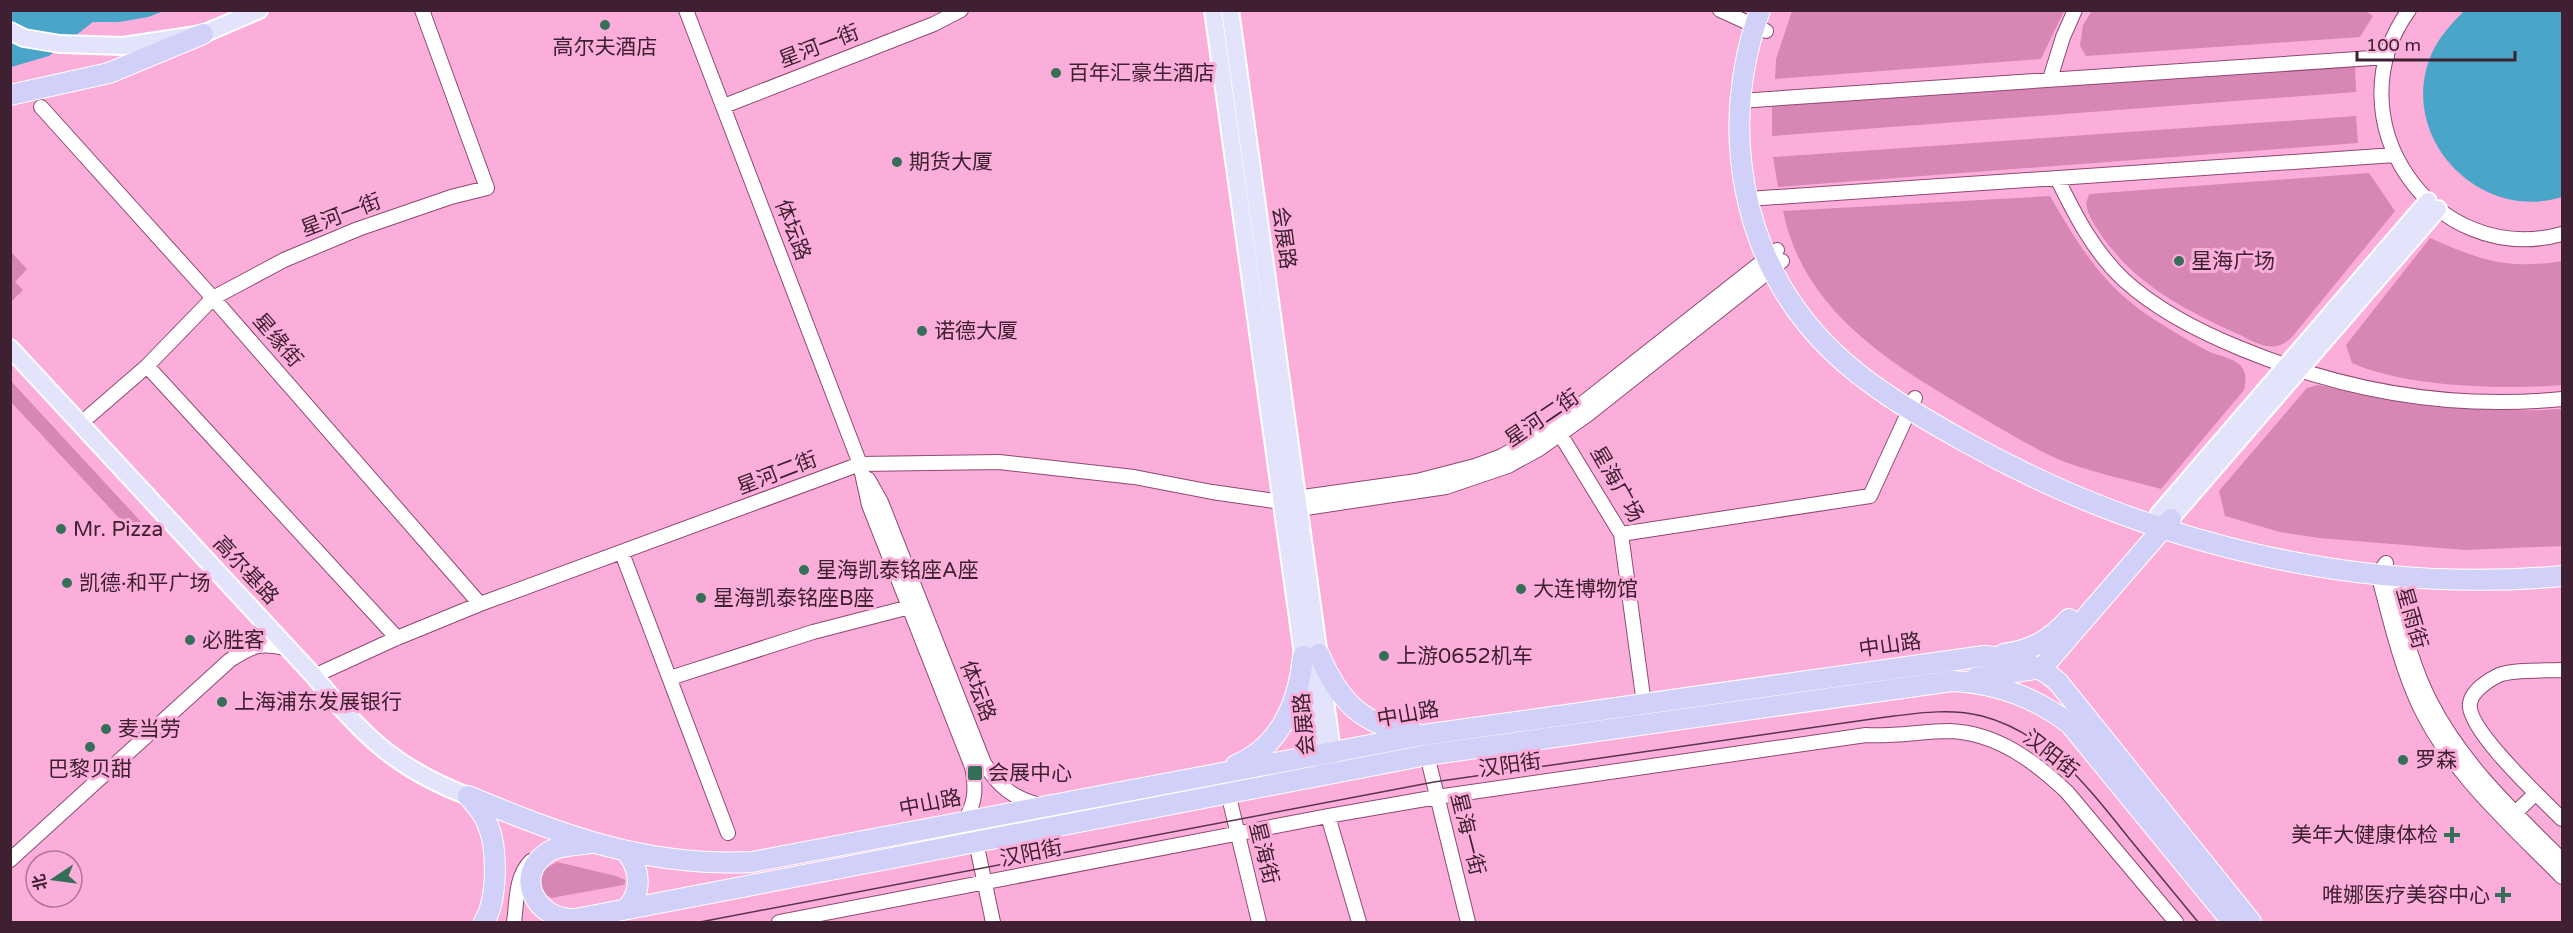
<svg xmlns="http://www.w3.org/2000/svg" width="2573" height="933" viewBox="0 0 2573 933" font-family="'Varela Round','Noto Sans SC',sans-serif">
  <rect width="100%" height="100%" fill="#fcaeda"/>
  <!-- green -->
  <path fill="#d887b5" d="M 2364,10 L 2373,16 L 2360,37 L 2086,56 L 2080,46 L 2083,25 L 2092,11 Z
    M 1792,11 L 1792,10 L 2064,11 L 2041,59 L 1775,79 L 1776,59 Z
    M 2355,62 L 2356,92 L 1772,136 L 1772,103 Z
    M 2356,116 L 2358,143 L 1778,187 L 1773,157 Z
    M 2369,173 L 2395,211 L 2292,337 C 2288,341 2283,345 2277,346 C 2264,349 2249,339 2238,334 C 2184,310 2133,283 2100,233 C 2094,224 2088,215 2086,204 L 2089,194 Z
    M 2050,196 C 2082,251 2106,291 2163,325 C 2178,334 2194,344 2210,352 C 2220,356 2232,358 2240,365 C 2247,372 2246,381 2244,390 L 2161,489 C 2129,480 2089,472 2060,460 C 2025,444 1991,423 1959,404 C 1881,357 1803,307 1783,211 Z
    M 2430,238 C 2480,260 2507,270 2562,261 L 2562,385 C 2504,390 2405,387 2352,363 L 2346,345 Z
    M 10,251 L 27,269 L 15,282 L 23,290 L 11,302 Z
    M 11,381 L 144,525 L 134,534 L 11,402 Z
    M 2318,385 C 2398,402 2480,414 2562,409 L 2562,546 L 2465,550 L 2319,538 L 2280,532 L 2225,516 L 2219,491 L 2307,388 Z
    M 557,862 L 616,876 L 625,880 L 625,883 L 623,885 L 551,898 L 539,891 L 540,872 Z"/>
  <!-- water -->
  <path fill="#49a6c8" d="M 11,11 L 164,11 L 148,17 L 119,22 L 93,22 L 49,56 L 11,67 Z
    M 2464,11 L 2562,11 L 2562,197 C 2479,223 2397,137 2431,55 C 2439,37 2451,24 2464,11 Z"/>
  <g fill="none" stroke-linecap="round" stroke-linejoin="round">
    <!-- minor casing -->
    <g stroke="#8e4972" stroke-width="16">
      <path id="minor" d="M 686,10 L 860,464 L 869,505 L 972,767 C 976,787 976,802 965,820
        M 1720,10 L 1766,31
        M 2409,10 C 2330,119 2433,269 2562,234
        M 2050,79 L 2063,37 L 2075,10
        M 1739,101 L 2387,57
        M 724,106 L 934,24 L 961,10
        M 41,107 L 213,298 L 480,604
        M 2057,178 C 2075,215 2094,252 2124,280 C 2158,311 2200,332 2242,349 C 2344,391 2452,410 2562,399
        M 1748,199 L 2395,155
        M 147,366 L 397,638
        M 80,424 L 147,366 L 213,298 L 284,260 L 358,229 L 451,197 L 487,188 L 422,10
        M 1560,434 L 1621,534 L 1644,704
        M 868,479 L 881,502 L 984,763 C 998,786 1014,799 1040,805
        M 1289,499 L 1417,481 L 1475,466 L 1502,456 L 1533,439 L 1579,406 L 1777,250
        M 1621,534 L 1870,496 L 1915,398
        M 622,553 L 728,833
        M 2386,563 L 2378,574 C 2390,618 2400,664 2419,705 C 2451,773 2511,825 2562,877
        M 2388,570 C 2400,614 2409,660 2430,701 C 2462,764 2513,811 2562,860
        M 2562,670 C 2546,671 2512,669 2499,675 C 2488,680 2472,691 2470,703 C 2465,728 2543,800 2562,819
        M 314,676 L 397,638 L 480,604 L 860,464 L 999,462 L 1134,477 L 1212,492 L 1281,502 L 1299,509 L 1446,487 L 1508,466 L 1539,449 L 1587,415 L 1782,261
        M 670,678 L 813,632 L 906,608
        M 1427,755 L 1468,922
        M 1228,793 L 1259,922
        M 1328,816 L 1359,922
        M 2510,818 L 2536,793
        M 976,842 L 993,922
        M 10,860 L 230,660 C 253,645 261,642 288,649
        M 514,922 C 517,902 515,877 531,861
        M 779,922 L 1328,816 L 1437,797 L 1866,735 C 1894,737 1922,731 1950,731 C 1997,733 2034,761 2067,792 L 2176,922"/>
    </g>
    <!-- major casing -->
    <g stroke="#fff" stroke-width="20">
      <path id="major" d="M 1213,10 L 1317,754 L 1323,766
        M 1230,10 L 1332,751 L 1329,764
        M 10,31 L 24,38 L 60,44 L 123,46 L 203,34 L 259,10
        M 10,348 L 314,676 C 361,734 396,769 468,796
        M 2159,514 L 2428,201
        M 2171,518 L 2438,209"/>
    </g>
    <!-- highway casing -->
    <g stroke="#fff" stroke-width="22">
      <path id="highway" d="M 1760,10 C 1718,127 1740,259 1829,348 C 1867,386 1916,414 1962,440 C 2143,542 2355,595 2562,576
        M 10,95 L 109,73 L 203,34
        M 1319,654 C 1339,701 1362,726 1415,733
        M 2004,654 C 2032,650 2050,640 2069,619
        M 1975,678 L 2042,668 L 2171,519
        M 1236,765 C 1281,746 1299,701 1303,656
        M 468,796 C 564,836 646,867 752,862 L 1423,735 L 1984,656 C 2012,658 2036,662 2058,682 L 2251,922
        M 468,796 C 476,805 483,812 487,823 C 498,847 498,899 484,922
        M 626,909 C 642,893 641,870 627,853
        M 573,919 C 536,919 513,876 547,853 C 557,845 580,845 592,843
        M 560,922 L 1427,755 L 1952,681 C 1996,683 2035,697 2070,724 L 2232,922"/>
    </g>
    <!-- minor -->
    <use href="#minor" stroke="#fff" stroke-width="14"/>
    <!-- major -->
    <use href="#major" stroke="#e3e3fb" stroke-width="16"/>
    <!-- highway -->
    <use href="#highway" stroke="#d0d0f8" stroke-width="20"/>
    <!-- tram -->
    <path stroke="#59344a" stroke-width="1.5" d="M 700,922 L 1434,782 L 1886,717 C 1918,713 1951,708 1982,716 C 2047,733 2088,787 2128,837 C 2151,865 2175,894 2198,922"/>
  </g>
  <!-- markers -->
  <g fill="#366f58" stroke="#fcaeda" stroke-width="2">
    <circle cx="605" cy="25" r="6"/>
    <circle cx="1056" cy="73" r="6"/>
    <circle cx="897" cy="162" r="6"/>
    <circle cx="2179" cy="261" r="6"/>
    <circle cx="922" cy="331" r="6"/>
    <circle cx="61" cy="529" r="6"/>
    <circle cx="804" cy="570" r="6"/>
    <circle cx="67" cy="583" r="6"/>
    <circle cx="1521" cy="589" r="6"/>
    <circle cx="701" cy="598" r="6"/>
    <circle cx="190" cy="640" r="6"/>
    <circle cx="1384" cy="656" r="6"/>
    <circle cx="222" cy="702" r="6"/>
    <circle cx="106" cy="729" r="6"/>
    <circle cx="90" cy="747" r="6"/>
    <circle cx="2403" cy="760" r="6"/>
    <rect x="967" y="765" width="16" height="16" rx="3"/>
    <path d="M2449 826h6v6h6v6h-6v6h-6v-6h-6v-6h6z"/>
    <path d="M2500 886h6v6h6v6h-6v6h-6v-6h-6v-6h6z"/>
  </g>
  <g text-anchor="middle" stroke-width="6" stroke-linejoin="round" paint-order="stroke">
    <!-- street labels -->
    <g font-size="21" fill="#3e2032" stroke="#fcaeda">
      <text transform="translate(819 46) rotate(-21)" y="7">星河一街</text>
      <text transform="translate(341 215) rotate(-21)" y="7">星河一街</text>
      <text transform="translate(793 230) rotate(69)" y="7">体坛路</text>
      <text transform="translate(1284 238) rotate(82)" y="7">会展路</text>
      <text transform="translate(278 340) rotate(49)" y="7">星缘街</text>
      <text transform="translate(1542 418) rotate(-34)" y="7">星河二街</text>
      <text transform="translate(777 473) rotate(-21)" y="7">星河二街</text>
      <text transform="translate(1617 484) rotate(60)" y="7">星海广场</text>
      <text transform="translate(246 570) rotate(47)" y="7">高尔基路</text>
      <text transform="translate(2412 618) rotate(74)" y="7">星雨街</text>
      <text transform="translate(1890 645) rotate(-8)" y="7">中山路</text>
      <text transform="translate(978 691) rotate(69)" y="7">体坛路</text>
      <text transform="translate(1408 714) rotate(-10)" y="7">中山路</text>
      <text transform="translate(1304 724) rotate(-95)" y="7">会展路</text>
      <text transform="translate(2051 754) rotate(38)" y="7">汉阳街</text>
      <text transform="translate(1510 765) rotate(-8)" y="7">汉阳街</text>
      <text transform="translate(930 803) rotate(-11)" y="7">中山路</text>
      <text transform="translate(1468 834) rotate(76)" y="7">星海一街</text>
      <text transform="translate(1031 853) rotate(-11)" y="7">汉阳街</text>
      <text transform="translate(1264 853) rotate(76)" y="7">星海街</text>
    </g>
    <!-- poi labels -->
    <g font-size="21" fill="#3e2032" stroke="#fcaeda" text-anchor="start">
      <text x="605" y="54" text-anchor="middle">高尔夫酒店</text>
      <text x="1068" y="80">百年汇豪生酒店</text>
      <text x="909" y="169">期货大厦</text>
      <text x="2191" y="268">星海广场</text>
      <text x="934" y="338">诺德大厦</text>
      <text x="73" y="536">Mr. Pizza</text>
      <text x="816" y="577">星海凯泰铭座A座</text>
      <text x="79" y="590">凯德·和平广场</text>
      <text x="1533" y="596">大连博物馆</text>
      <text x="713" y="605">星海凯泰铭座B座</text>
      <text x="202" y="647">必胜客</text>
      <text x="1396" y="663">上游0652机车</text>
      <text x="234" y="709">上海浦东发展银行</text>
      <text x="118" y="736">麦当劳</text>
      <text x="2415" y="767">罗森</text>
      <text x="90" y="776" text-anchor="middle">巴黎贝甜</text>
      <text x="988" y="780">会展中心</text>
      <text x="2438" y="842" text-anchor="end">美年大健康体检</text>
      <text x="2490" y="902" text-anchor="end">唯娜医疗美容中心</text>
    </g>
  </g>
  <!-- border -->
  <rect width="2573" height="933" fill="none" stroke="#3e2032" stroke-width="24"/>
  <!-- north arrow -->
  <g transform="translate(54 879) rotate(257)"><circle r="28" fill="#fcaeda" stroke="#b07597" stroke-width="1.5"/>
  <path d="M0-4.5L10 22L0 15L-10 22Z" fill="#366f58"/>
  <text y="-9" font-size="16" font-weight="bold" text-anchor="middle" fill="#3e2032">北</text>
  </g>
  <!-- scale -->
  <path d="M2357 51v9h158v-9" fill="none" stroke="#3e2032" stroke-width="3"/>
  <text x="2366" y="51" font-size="18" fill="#3e2032" stroke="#fcaeda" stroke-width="4.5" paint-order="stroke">100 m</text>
</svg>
